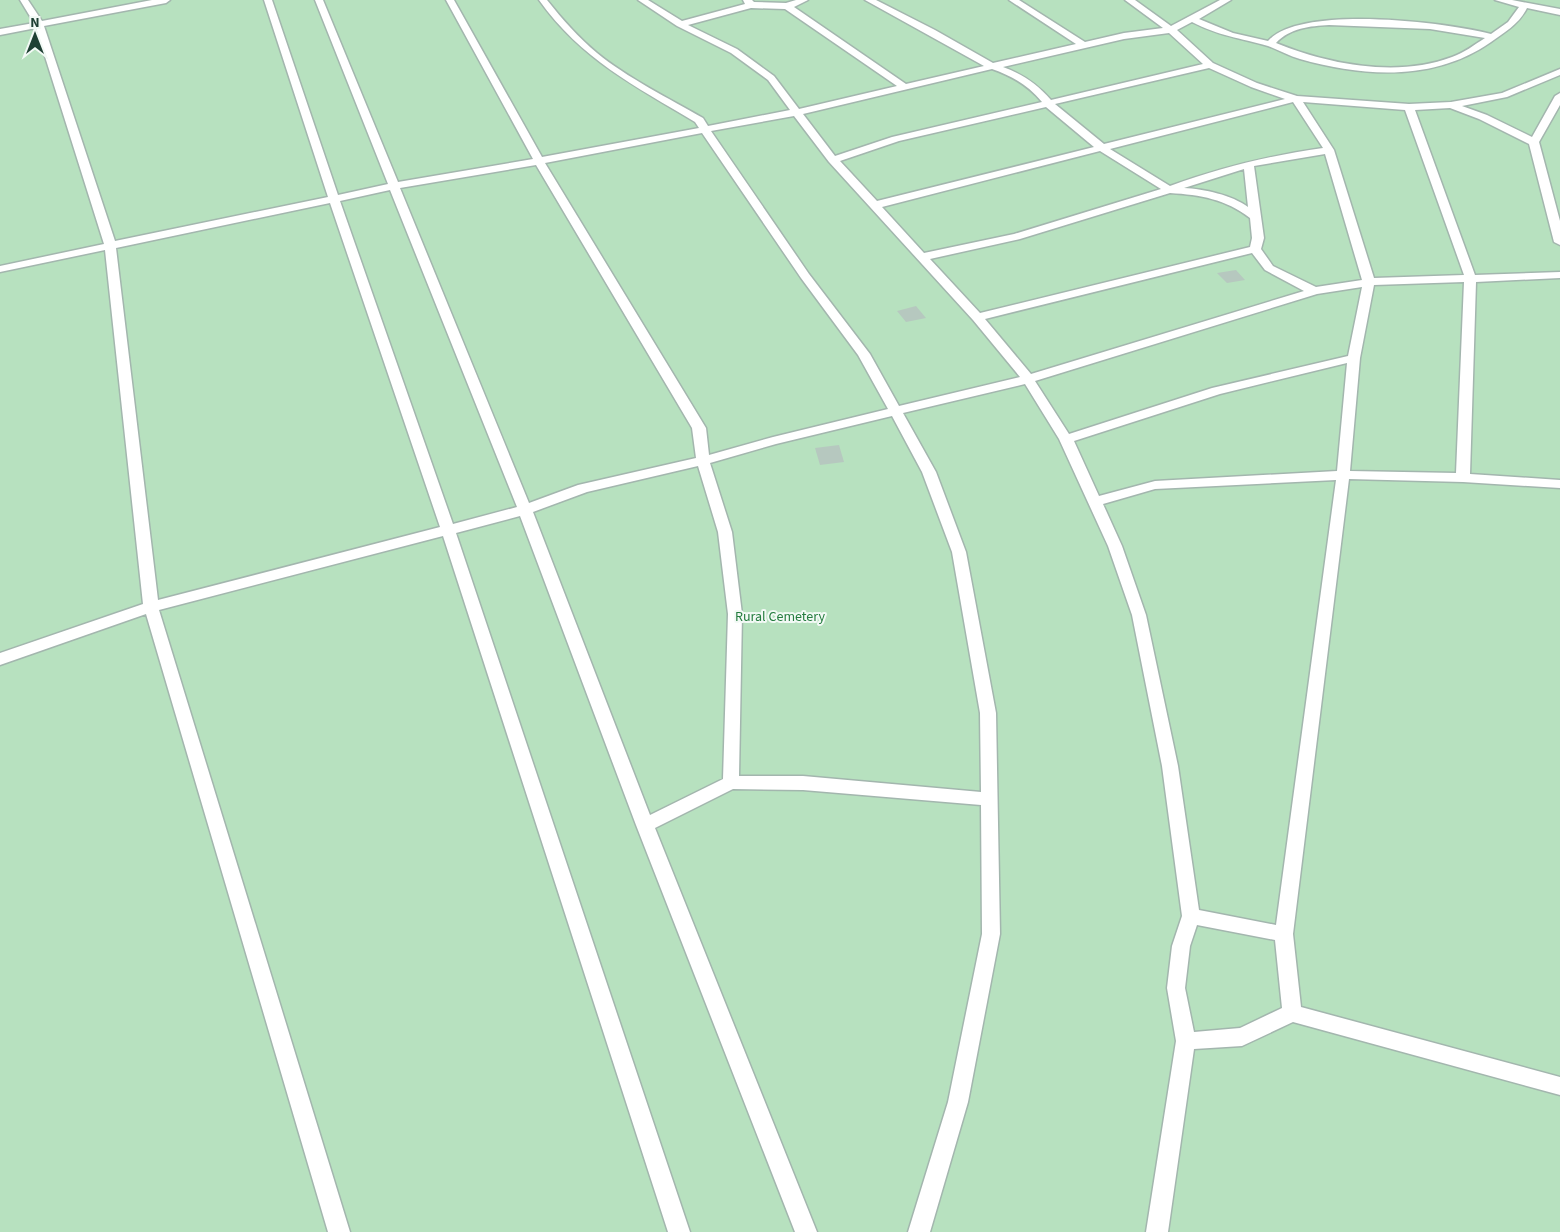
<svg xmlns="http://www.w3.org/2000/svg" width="1560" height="1232" viewBox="0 0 1560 1232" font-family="'Source Sans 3',sans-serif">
  <rect width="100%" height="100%" fill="#e1ede7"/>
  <!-- green -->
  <path fill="#b7e1bf" d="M 0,0 L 1560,0 L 1560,1232 L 0,1232 Z"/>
  <!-- building -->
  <path fill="#b6c8bf" d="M 1236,270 L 1245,280 L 1227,283 L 1217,273 Z
    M 916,306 L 926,318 L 906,322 L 897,311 Z
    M 839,445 L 844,462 L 820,465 L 815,448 Z"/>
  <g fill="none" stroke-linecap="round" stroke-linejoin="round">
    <!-- lane casing -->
    <g stroke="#a3b6ae" stroke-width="3">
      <path id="lane" d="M 20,0 L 28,0 L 42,21 L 152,0 L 170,0 L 166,3 L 44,26 L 115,241 L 328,197 L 264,0 L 272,0 L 338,195 L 388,184 L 315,0 L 323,0 L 398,182 L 533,159 L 446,0 L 454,0 L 542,157 L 699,128 L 695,122 C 635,86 581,59 539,0 L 547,0 C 562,19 579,38 597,53 C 626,77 670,99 703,118 L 708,126 L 790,110 L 768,80 L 731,53 L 677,26 L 638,0 L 648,0 L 682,21 L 745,4 L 743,0 L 752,0 L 754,2 L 786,3 L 796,0 L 808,0 L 794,7 L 906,84 L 984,66 L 865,0 L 876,0 L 935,30 L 993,63 L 1076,44 L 1009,0 L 1019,0 L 1085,42 L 1124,33 L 1163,28 L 1125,0 L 1135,0 L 1171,26 L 1220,0 L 1231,0 L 1199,19 L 1233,33 L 1268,41 C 1300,4 1446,22 1491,34 L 1508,22 L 1519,7 L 1495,0 L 1512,0 L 1560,9 L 1560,15 L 1527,8 C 1519,24 1505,32 1491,42 C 1434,82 1364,77 1300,59 C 1289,56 1279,50 1268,46 C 1240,38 1219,36 1192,22 L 1177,30 L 1213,63 L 1257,83 L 1297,96 L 1409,104 L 1451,102 L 1502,93 L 1560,69 L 1560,75 L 1507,97 L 1462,106 L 1487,115 L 1532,137 L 1555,96 L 1560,93 L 1560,105 L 1539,142 L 1560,221 L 1560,245 L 1554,242 L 1529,144 L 1479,119 L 1450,108 L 1415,110 L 1475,275 L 1560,272 L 1560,278 L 1476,282 L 1470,474 L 1560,480 L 1560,488 L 1463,482 L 1349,479 L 1293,934 L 1301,1007 L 1560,1077 L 1560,1095 L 1293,1022 L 1242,1046 L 1194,1049 L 1168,1232 L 1146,1232 L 1176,1041 L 1167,988 L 1172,946 L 1182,916 L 1162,766 L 1132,615 L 1108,546 L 1059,439 L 1025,384 L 903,413 L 936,472 L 966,552 L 996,713 L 1000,934 L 968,1102 L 930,1232 L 908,1232 L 948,1102 L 982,934 L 981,805 L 803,790 L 733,789 L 655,828 L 817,1232 L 795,1232 L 636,825 L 520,516 L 456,533 L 690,1232 L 668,1232 L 443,536 L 159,610 L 350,1232 L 328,1232 L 146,614 L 0,665 L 0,653 L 143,604 L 105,250 L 0,272 L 0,266 L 104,244 L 36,28 L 0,35 L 0,29 L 34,23 ZM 751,8 L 785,9 L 897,86 L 799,109 L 774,76 L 737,49 L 688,25 ZM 1329,25 L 1430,29 L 1485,38 C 1474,45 1464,53 1452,57 C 1397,78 1327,64 1276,43 C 1290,28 1310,26 1329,25 ZM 1169,33 L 1203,64 L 1051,100 C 1037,84 1022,74 1003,67 L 1124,39 ZM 1209,68 L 1251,87 L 1285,99 L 1104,144 L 1055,104 ZM 992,69 C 1012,76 1028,85 1042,102 L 892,137 L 835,156 L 803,114 ZM 1293,102 L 1323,148 C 1268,156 1222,167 1170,186 L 1110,149 ZM 1303,102 L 1405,110 L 1464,275 L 1374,278 L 1334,150 ZM 1046,107 L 1094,147 L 877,201 L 840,161 L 899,141 ZM 794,116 L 829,162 L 973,320 L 1020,377 L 899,406 L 870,354 L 809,274 L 711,131 ZM 702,133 L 801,278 L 858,355 L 888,409 L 773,437 L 709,455 L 706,428 L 545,163 ZM 1100,151 L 1161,189 L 1014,234 L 924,253 L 882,207 ZM 1325,154 L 1362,280 L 1316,287 L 1273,266 L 1261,249 L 1264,238 L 1254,166 ZM 536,165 L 692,428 L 696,458 L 578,485 L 529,503 L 400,188 ZM 1244,169 L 1248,207 C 1232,195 1204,189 1184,188 ZM 390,190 L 517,507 L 453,524 L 340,201 ZM 1170,193 C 1201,195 1225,199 1250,218 L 1252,238 L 1250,247 L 980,313 L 930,259 L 1020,239 ZM 330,203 L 440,527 L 158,600 L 116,248 ZM 1252,253 L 1265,270 L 1304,291 L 1031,374 L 985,319 ZM 1464,282 L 1456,473 L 1350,471 L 1360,358 L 1374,285 ZM 1362,287 L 1348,356 L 1212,388 L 1069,434 L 1035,381 L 1317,294 ZM 1347,363 L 1337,471 L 1155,481 L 1099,496 L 1074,441 L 1220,394 ZM 892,416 L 922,472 L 952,552 L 980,713 L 981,792 L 803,776 L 739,776 L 742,614 L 732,532 L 710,463 L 776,444 ZM 698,466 L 718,532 L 728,614 L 723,779 L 650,815 L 533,512 L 587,492 ZM 1336,480 L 1276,925 L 1199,910 L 1178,766 L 1146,615 L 1122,546 L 1103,504 L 1155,489 ZM 1197,925 L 1275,940 L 1282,1008 L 1240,1028 L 1194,1032 L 1185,988 L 1190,946 Z"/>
    </g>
    <!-- lane -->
    <use href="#lane" fill="#fff" fill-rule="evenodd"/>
  </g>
  <g text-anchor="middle" stroke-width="4" stroke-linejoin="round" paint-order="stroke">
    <!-- park labels -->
    <g font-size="14" fill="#247c3e" stroke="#f2f9f5">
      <text x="780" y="621">Rural Cemetery</text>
    </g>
  </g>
  <!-- north arrow -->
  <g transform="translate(35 35)" stroke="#f2f9f5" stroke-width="4" paint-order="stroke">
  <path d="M0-4L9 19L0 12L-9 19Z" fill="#1f4034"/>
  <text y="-8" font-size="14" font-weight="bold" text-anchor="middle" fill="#1f4034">N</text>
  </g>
</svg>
